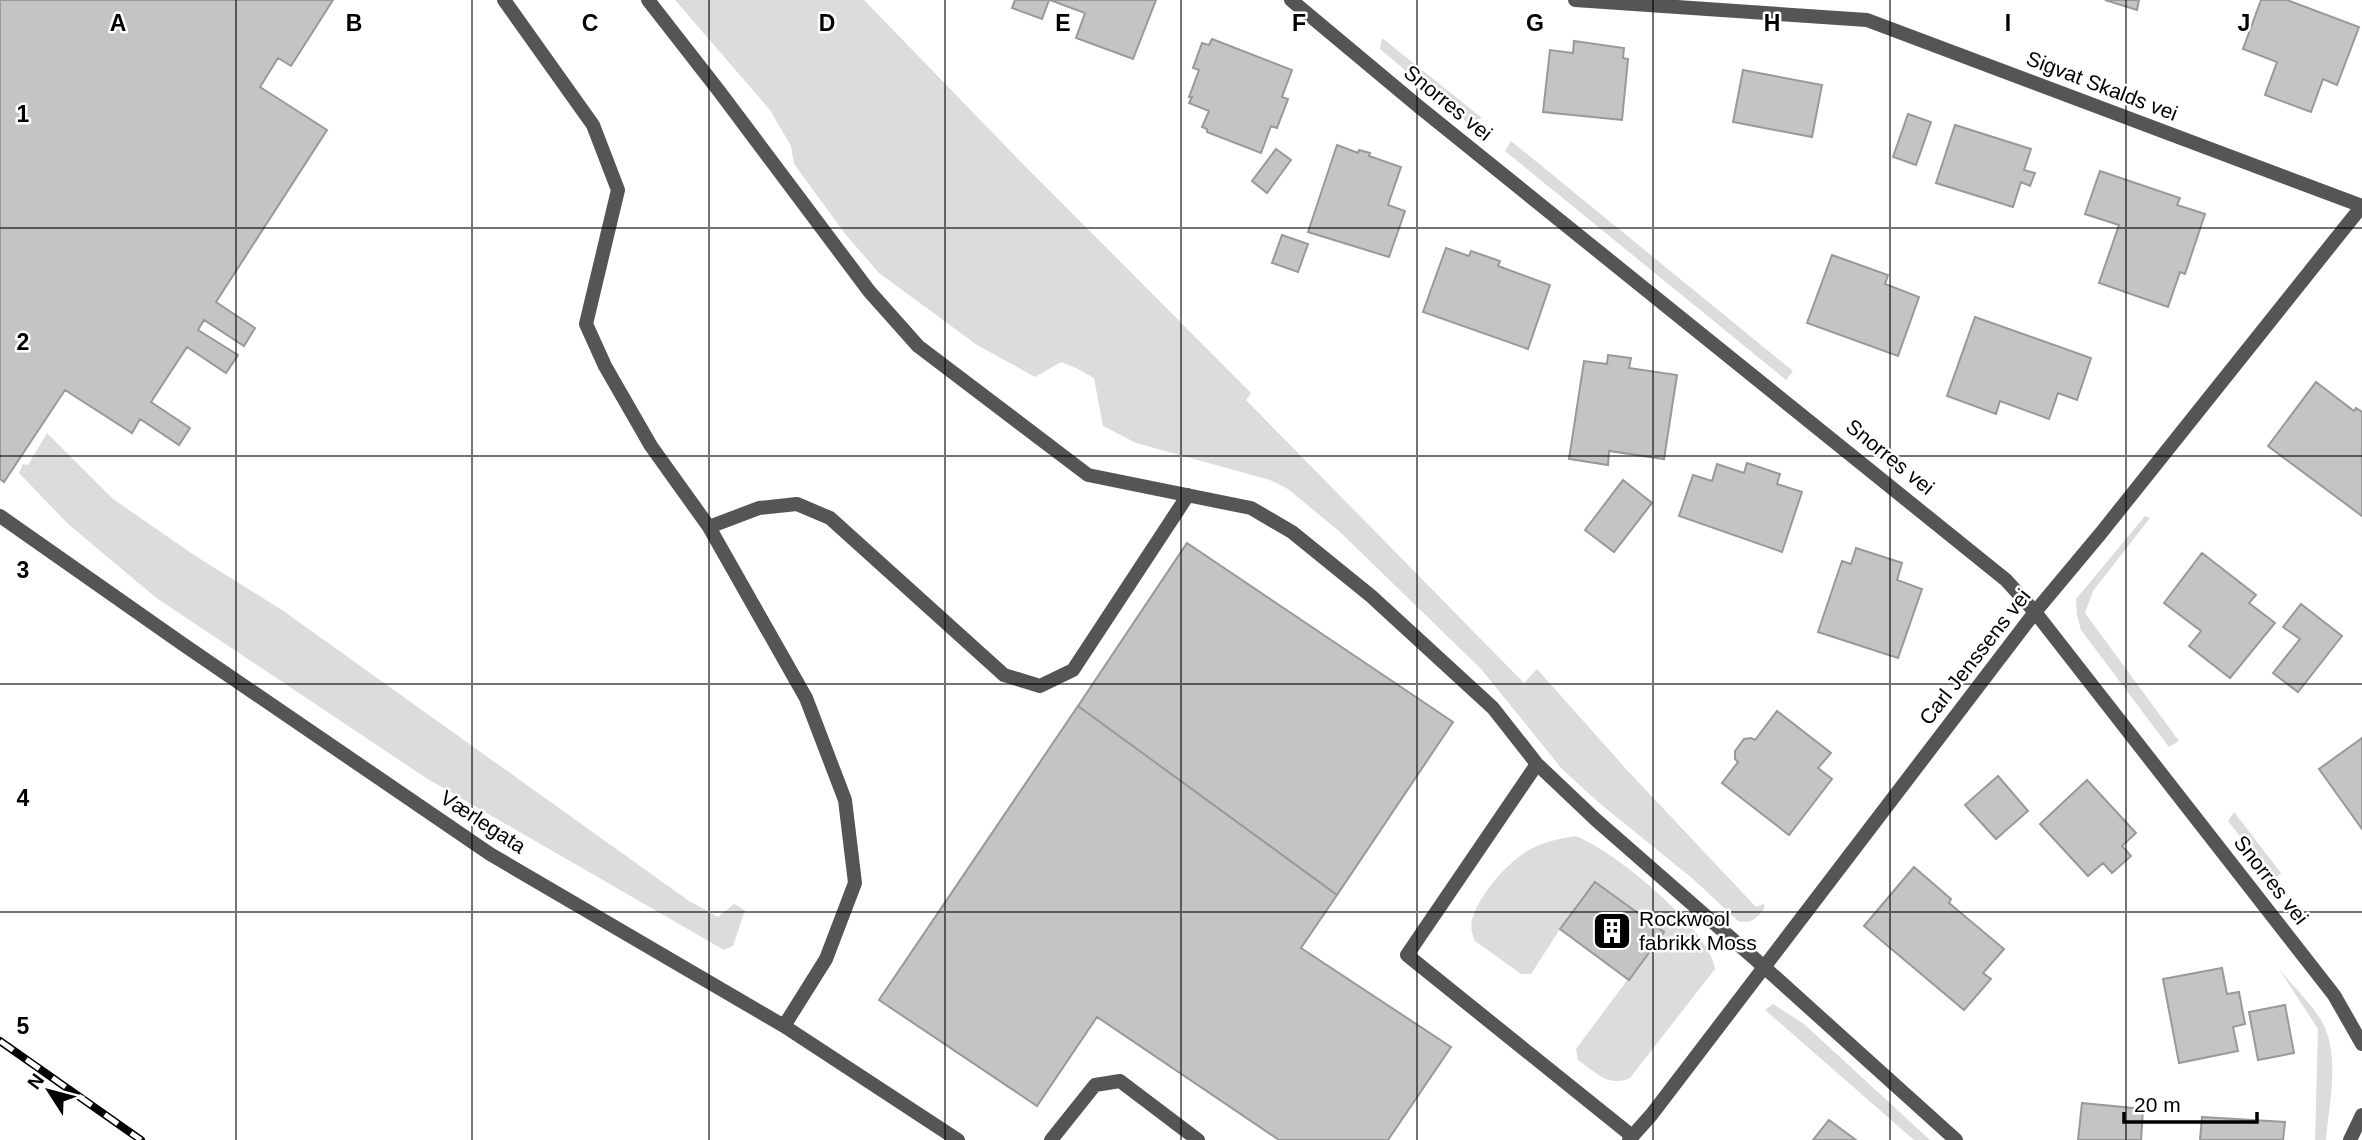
<svg xmlns="http://www.w3.org/2000/svg" width="2362" height="1140" viewBox="0 0 2362 1140" font-family="Helvetica,sans-serif">
  <rect width="100%" height="100%" fill="#fff"/>
  <!-- green -->
  <path fill="#dcdcdc" d="M 675,0 L 864,0 L 1019,160 L 1251,393 L 1246,400 L 1524,683 L 1537,669 L 1627,770 L 1756,907 L 1764,904 L 1764,909 C 1756,919 1751,924 1738,921 L 1693,879 L 1598,802 L 1562,769 L 1481,669 L 1340,532 L 1288,489 L 1270,480 L 1136,443 L 1103,426 L 1094,378 L 1076,368 L 1061,362 L 1035,377 L 977,345 L 879,273 L 846,235 L 794,164 L 791,146 L 770,110 Z
    M 1382,38 L 1482,118 L 1468,123 L 1380,49 Z
    M 1511,141 L 1793,371 L 1786,380 L 1505,151 Z
    M 47,433 L 113,499 L 197,557 L 282,610 L 689,901 L 718,917 L 734,904 L 745,910 L 733,946 L 724,950 L 426,778 L 155,597 L 67,523 L 19,473 L 23,464 L 28,465 Z
    M 2145,516 L 2150,518 L 2093,591 L 2085,613 L 2179,741 L 2169,747 L 2081,630 L 2077,615 L 2076,599 Z
    M 2234,812 L 2281,873 L 2274,879 L 2228,821 Z
    M 1575,836 C 1611,848 1711,930 1715,969 L 1630,1078 C 1609,1088 1595,1072 1578,1060 L 1576,1049 L 1663,932 L 1595,882 L 1560,929 L 1531,974 L 1521,974 L 1475,941 C 1472,934 1470,927 1472,919 C 1480,894 1505,865 1527,851 C 1542,842 1558,839 1575,836 Z
    M 2279,969 C 2292,985 2310,1002 2321,1020 C 2341,1054 2329,1103 2326,1140 L 2315,1140 L 2318,1029 Z
    M 1773,1004 L 1804,1024 L 1930,1140 L 1914,1140 L 1765,1010 Z"/>
  <!-- building -->
  <path fill="#c4c4c4" stroke="#999" stroke-width="2" d="M 0,0 L 333,0 L 291,66 L 278,58 L 260,87 L 327,130 L 216,302 L 255,328 L 244,346 L 204,320 L 198,330 L 238,355 L 226,373 L 187,347 L 151,402 L 190,428 L 179,445 L 140,419 L 132,433 L 65,390 L 4,482 L 0,479 Z
    M 1015,0 L 1049,0 L 1042,19 L 1012,8 Z
    M 1050,0 L 1156,0 L 1133,59 L 1076,38 L 1085,13 Z
    M 2105,0 L 2139,0 L 2137,10 Z
    M 2261,0 L 2287,0 L 2359,27 L 2337,85 L 2323,79 L 2311,112 L 2265,95 L 2277,62 L 2243,49 Z
    M 1212,39 L 1292,70 L 1282,97 L 1288,99 L 1277,128 L 1271,126 L 1261,153 L 1207,132 L 1207,129 L 1202,127 L 1209,111 L 1189,103 L 1192,97 L 1189,97 L 1199,70 L 1193,68 L 1202,43 L 1209,45 Z
    M 1574,41 L 1624,48 L 1623,58 L 1628,59 L 1622,120 L 1543,112 L 1550,50 L 1573,53 Z
    M 1743,70 L 1822,85 L 1812,137 L 1733,122 Z
    M 1908,114 L 1931,122 L 1916,165 L 1893,157 Z
    M 1955,125 L 2031,149 L 2024,170 L 2035,173 L 2030,186 L 2021,182 L 2013,207 L 1936,183 Z
    M 1337,145 L 1358,153 L 1359,150 L 1370,153 L 1369,156 L 1401,167 L 1388,205 L 1405,211 L 1389,257 L 1308,232 Z
    M 1276,149 L 1291,160 L 1267,193 L 1252,181 Z
    M 2100,171 L 2180,198 L 2177,205 L 2205,214 L 2185,274 L 2180,272 L 2168,307 L 2099,283 L 2119,225 L 2085,214 Z
    M 1282,235 L 1308,244 L 1298,272 L 1272,263 Z
    M 1446,248 L 1469,256 L 1471,251 L 1500,261 L 1498,266 L 1550,285 L 1528,349 L 1423,312 Z
    M 1832,255 L 1888,275 L 1885,284 L 1919,297 L 1898,356 L 1807,323 Z
    M 1975,317 L 2091,358 L 2077,400 L 2058,393 L 2049,419 L 2000,401 L 1996,414 L 1947,396 Z
    M 1608,355 L 1631,358 L 1629,368 L 1677,375 L 1664,459 L 1609,451 L 1608,465 L 1569,459 L 1584,361 L 1607,364 Z
    M 2316,382 L 2354,411 L 2356,408 L 2362,412 L 2362,516 L 2268,446 Z
    M 1747,463 L 1780,474 L 1777,484 L 1802,492 L 1782,552 L 1679,516 L 1693,475 L 1712,481 L 1717,464 L 1744,473 Z
    M 1623,480 L 1652,503 L 1614,552 L 1585,530 Z
    M 1187,543 L 1453,722 L 1337,895 L 1078,706 Z
    M 1856,548 L 1902,563 L 1897,580 L 1922,589 L 1898,658 L 1818,632 L 1842,561 L 1851,564 Z
    M 2202,553 L 2256,595 L 2249,603 L 2275,623 L 2230,678 L 2189,646 L 2201,631 L 2164,603 Z
    M 2301,604 L 2342,636 L 2298,692 L 2273,673 L 2300,639 L 2283,627 Z
    M 1078,706 L 1337,895 L 1301,948 L 1451,1047 L 1388,1140 L 1279,1140 L 1097,1017 L 1037,1106 L 879,1000 Z
    M 1777,711 L 1831,753 L 1818,768 L 1832,779 L 1789,835 L 1722,783 L 1738,762 L 1735,759 L 1735,751 L 1744,739 L 1751,738 L 1755,740 Z
    M 2362,738 L 2362,829 L 2319,769 Z
    M 1998,776 L 2028,811 L 1996,839 L 1965,805 Z
    M 2087,780 L 2136,833 L 2122,846 L 2131,856 L 2112,873 L 2103,863 L 2088,876 L 2040,824 Z
    M 1914,867 L 1951,899 L 1949,903 L 2004,949 L 1983,973 L 1991,979 L 1964,1010 L 1864,926 Z
    M 1595,882 L 1664,932 L 1629,980 L 1560,929 Z
    M 2222,968 L 2227,994 L 2239,992 L 2245,1024 L 2233,1027 L 2238,1051 L 2179,1063 L 2163,979 Z
    M 2285,1005 L 2294,1053 L 2258,1060 L 2249,1012 Z
    M 2082,1103 L 2143,1109 L 2141,1140 L 2078,1140 Z
    M 2202,1117 L 2285,1122 L 2283,1140 L 2200,1140 Z
    M 1829,1120 L 1856,1140 L 1813,1140 Z"/>
  <g fill="none" stroke-linecap="round" stroke-linejoin="round">
    <!-- lane -->
    <path stroke="#555" stroke-width="14" d="M 504,0 L 593,125 L 618,190 L 586,324 L 605,366 L 651,446 L 709,527 L 806,698 L 845,800 L 855,883 L 826,959 L 784,1026
      M 648,0 L 719,91 L 869,291 L 918,346 L 1088,475 L 1251,508 L 1292,532 L 1371,596 L 1493,708 L 1537,764 L 1407,955 L 1632,1136
      M 0,516 L 184,645 L 490,854 L 784,1026 L 958,1140
      M 709,527 L 759,508 L 797,504 L 830,518 L 1004,675 L 1040,686 L 1073,670 L 1188,495
      M 1537,764 L 1595,819 L 1763,966
      M 1051,1140 L 1095,1085 L 1120,1081 L 1198,1140"/>
    <!-- street -->
    <path stroke="#555" stroke-width="14" d="M 1291,0 L 1418,106 L 2006,580 L 2035,612 L 2334,995 L 2362,1044
      M 1575,0 L 1867,20 L 2362,206
      M 1763,966 L 1956,1140
      M 1629,1140 L 1652,1114 L 2035,612 L 2101,533 L 2362,206
      M 2350,1140 L 2362,1115"/>
    <!-- rail casing -->
    <g stroke="#000" stroke-width="8">
      <path id="rail" d="M 0,1041 L 141,1140"/>
    </g>
    <!-- rail -->
    <use href="#rail" stroke="#fff" stroke-width="5" stroke-dasharray="16" stroke-linecap="butt"/>
  </g>
  <!-- grid -->
  <path fill="none" stroke="#000" stroke-width="2" stroke-opacity="0.55" d="M 236,0 L 236,1140M 472,0 L 472,1140M 709,0 L 709,1140M 945,0 L 945,1140M 1181,0 L 1181,1140M 1417,0 L 1417,1140M 1653,0 L 1653,1140M 1890,0 L 1890,1140M 2126,0 L 2126,1140M 0,228 L 2362,228M 0,456 L 2362,456M 0,684 L 2362,684M 0,912 L 2362,912"/>
  <!-- icons -->
  <defs>
    <g id="building-square" transform="scale(2.0125)"><rect x="-9" y="-9" width="18" height="18" rx="4" fill="#000" stroke="#fff"/><path d="M-4-6H4V6H1V3H-1V6H-4ZM-2.5-4.3h1.7v1.8h-1.7ZM.8-4.3h1.7v1.8H.8ZM-2.5-1h1.7V.8h-1.7ZM.8-1h1.7V.8H.8Z" fill="#fff"/></g>
  </defs>
  <g fill-rule="evenodd">
    <use href="#building-square" x="1612" y="931"/>
  </g>
  <g text-anchor="middle" stroke-width="5" stroke-linejoin="round" paint-order="stroke">
    <!-- street labels -->
    <g font-size="21" fill="#000" stroke="#fff">
      <text transform="translate(2102 86) rotate(21)" y="7">Sigvat Skalds vei</text>
      <text transform="translate(1448 103) rotate(39)" y="7">Snorres vei</text>
      <text transform="translate(1890 457) rotate(39)" y="7">Snorres vei</text>
      <text transform="translate(1975 657) rotate(-52)" y="7">Carl Jenssens vei</text>
      <text transform="translate(483 822) rotate(33)" y="7">Værlegata</text>
      <text transform="translate(2271 880) rotate(52)" y="7">Snorres vei</text>
    </g>
    <!-- poi labels -->
    <g font-size="21" fill="#000" stroke="#fff" text-anchor="start">
      <text x="1639" y="926">Rockwool<tspan x="1639" dy="24">fabrikk Moss</tspan></text>
    </g>
  </g>
  <g font-size="23" text-anchor="middle" font-weight="bold" fill="#000" stroke="#fff" stroke-width="5" stroke-linejoin="round" paint-order="stroke">
    <text x="118" y="31">A</text>
    <text x="354" y="31">B</text>
    <text x="590" y="31">C</text>
    <text x="827" y="31">D</text>
    <text x="1063" y="31">E</text>
    <text x="1299" y="31">F</text>
    <text x="1535" y="31">G</text>
    <text x="1772" y="31">H</text>
    <text x="2008" y="31">I</text>
    <text x="2244" y="31">J</text>
    <text x="23" y="122">1</text>
    <text x="23" y="350">2</text>
    <text x="23" y="578">3</text>
    <text x="23" y="806">4</text>
    <text x="23" y="1034">5</text>
  </g>
  <!-- north arrow -->
  <g transform="translate(49 1091) rotate(306)" stroke="#ffffff" stroke-width="5" paint-order="stroke">
  <path d="M0-5L12 26L0 18L-12 26Z" fill="#000000"/>
  <text y="-10" font-size="19" font-weight="bold" text-anchor="middle" fill="#000000">N</text>
  </g>
  <!-- scale -->
  <path d="M2124 1112v10h133v-10" fill="none" stroke="#000000" stroke-width="3.5"/>
  <text x="2134" y="1112" font-size="21" fill="#000000" stroke="#ffffff" stroke-width="5" paint-order="stroke">20 m</text>
</svg>
